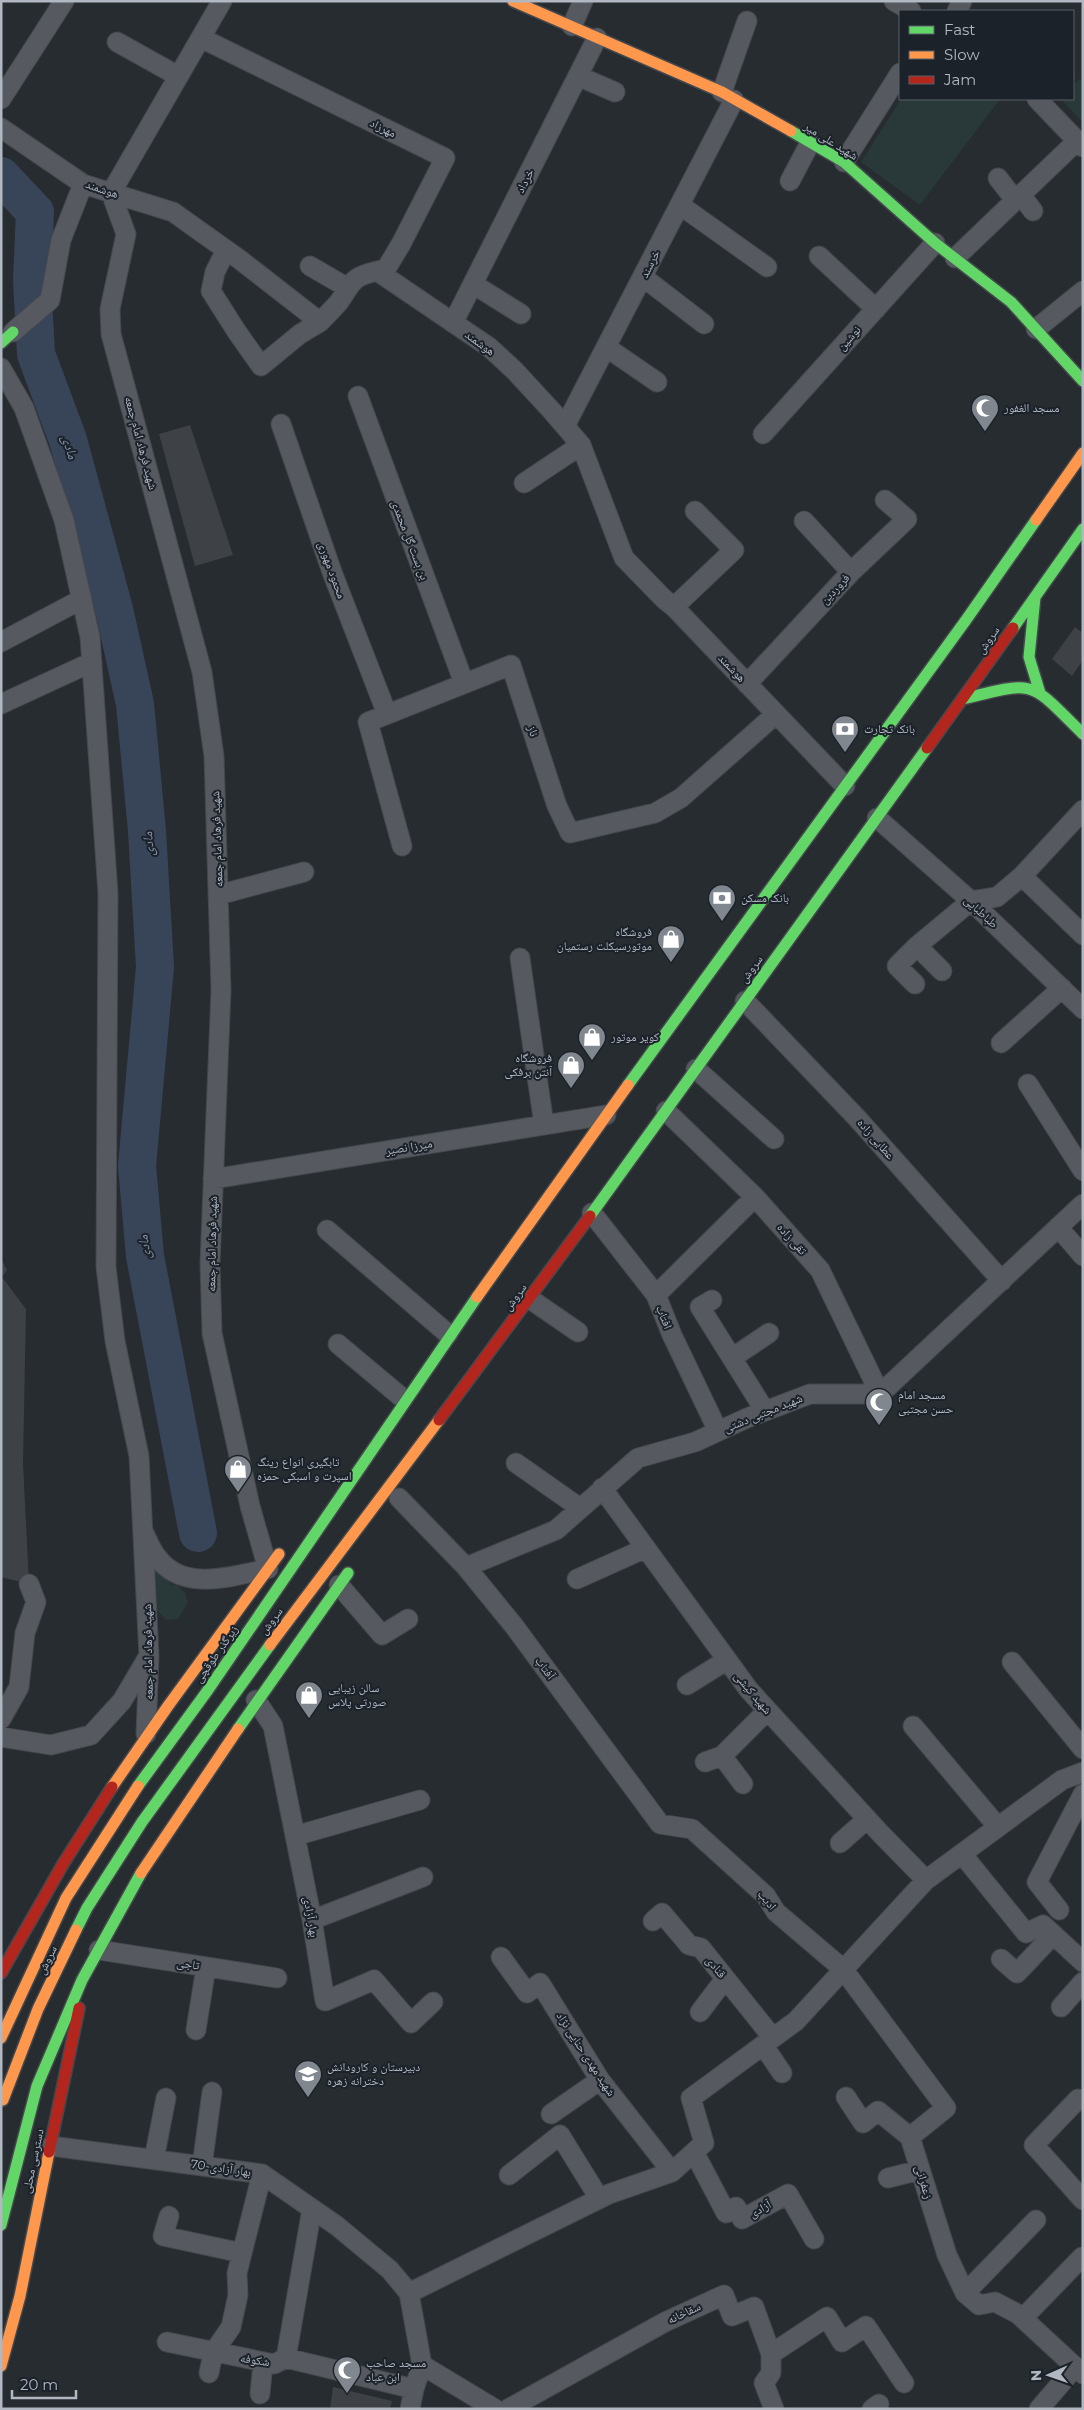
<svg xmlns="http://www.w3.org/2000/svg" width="1084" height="2410" viewBox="0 0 1084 2410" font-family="Montserrat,'Noto Naskh Arabic',sans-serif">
  <rect width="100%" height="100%" fill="#272c31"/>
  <!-- green -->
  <path fill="#293839" d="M 1083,77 L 1083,123 L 1061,99 L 1073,99 L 1073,85 Z
    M 901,99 L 1000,99 L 920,205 L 861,162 Z
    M 153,1567 L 172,1585 L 177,1585 L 185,1593 L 188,1602 L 178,1619 L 166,1620 L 156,1609 Z"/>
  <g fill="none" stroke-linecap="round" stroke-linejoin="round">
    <!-- river -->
    <path stroke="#384558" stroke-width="38" d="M 1,176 L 35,212 L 32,280 L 36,354 L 68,440 L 114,609 L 135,704 L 147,831 L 155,967 L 137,1166 L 145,1256 L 198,1533"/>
  </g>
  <!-- building -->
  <path fill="#3e4146" d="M 190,425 L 233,555 L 195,566 L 159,434 Z
    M 1075,627 L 1083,633 L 1083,660 L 1072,676 L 1052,659 Z
    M 1,1259 L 7,1270 L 2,1277 L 26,1309 L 23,1463 L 29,1584 L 1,1577 Z
    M 333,2387 L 392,2401 L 390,2409 L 330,2409 Z"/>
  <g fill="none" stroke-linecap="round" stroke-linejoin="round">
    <!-- street casing -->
    <g stroke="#44484c" stroke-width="21">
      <path id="street" d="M 894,1 L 911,11
        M 957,11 L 962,1
        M 572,26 L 583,1
        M 201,38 L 445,158 L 401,244 L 386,269 L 377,271
        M 117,42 L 178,76
        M 578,76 L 615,92
        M 722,92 L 747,21
        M 1,99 L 64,1
        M 1037,99 L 1083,147
        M 1,128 L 83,184 L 173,212 L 239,259 L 320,322 C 326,316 333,309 339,302 C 353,282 351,277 377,271 L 489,347 L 515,371 L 551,410 L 581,445 L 624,558 L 664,599 L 674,607 L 845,786
        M 844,162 L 900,73
        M 998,178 L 1015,200
        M 790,181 L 810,143
        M 1021,195 L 1033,211
        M 680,205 L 767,267
        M 226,250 L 215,272 L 211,291 L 237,332 L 261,366 L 300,334 L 320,322
        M 819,256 L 876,309
        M 955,258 L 1077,141
        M 310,266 L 348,288
        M 643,277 L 704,324
        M 473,284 L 521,314
        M 453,323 L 597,38
        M 1036,329 L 1083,291
        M 13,332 L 50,300 L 61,240 L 83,184
        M 606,347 L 657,382
        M 1,368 L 24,408 L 64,520 L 90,637 L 108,893 L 106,1267 L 115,1341 L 139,1456 L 149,1656 L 146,1734
        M 358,396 L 464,683
        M 281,424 L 332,572 L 387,714
        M 565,426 L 734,100
        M 763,434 L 935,243
        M 524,483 L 581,445
        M 804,521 L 851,572
        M 674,607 L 734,550 L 695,511
        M 1,642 L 82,599
        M 747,684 L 851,572 L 907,519 L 885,500
        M 1,704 L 92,662
        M 877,818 L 971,901 L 1083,1009
        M 402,846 L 368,722 L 511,665 L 557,806 L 570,833 L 655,813 L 681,798 L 776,714
        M 1022,876 L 1083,935
        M 218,895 L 304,872
        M 917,946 L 942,971
        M 520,958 L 544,1125
        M 915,984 L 897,966 L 917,946 L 971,901 L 997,897 L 1022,876 L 1083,810
        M 745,1001 L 857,1118 L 1002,1281
        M 1001,1043 L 1062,988
        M 696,1069 L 774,1139
        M 1028,1084 L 1083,1171
        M 666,1111 L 755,1197 L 820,1270 L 880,1394
        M 213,1179 L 606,1115
        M 592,1213 L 656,1295 L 672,1335 L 718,1431
        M 1058,1227 L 1083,1256
        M 327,1230 L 448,1334
        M 656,1295 L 755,1197
        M 530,1299 L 578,1332
        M 712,1300 L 700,1307 L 765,1411
        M 338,1344 L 400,1396
        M 732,1358 L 769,1333
        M 516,1463 L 580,1508
        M 602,1488 L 749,1690 L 880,1833 L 926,1880
        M 399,1498 L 466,1567 L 514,1626 L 660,1824 L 692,1829 L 766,1896 L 776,1912 L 843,1969 L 946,2108 L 910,2137 L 947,2255 L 965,2293 L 979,2305 L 995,2302 L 1018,2314 L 1083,2374
        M 144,1533 C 148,1541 151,1550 157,1557 C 183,1593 232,1576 268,1569 L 250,1506 L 212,1333 L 210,1263 L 221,990 L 214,756 L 202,672 L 111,334 L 110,309 L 126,234 L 111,193 L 222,1
        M 466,1567 L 556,1530 L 638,1458 L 695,1442 L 747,1418 L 810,1394 L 880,1394 L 1083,1204
        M 577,1579 L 646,1548
        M 339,1585 L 382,1635 L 408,1619
        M 1012,1662 L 1083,1749
        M 687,1685 L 727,1660
        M 256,1700 L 273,1726 L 312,1920 L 325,2001 L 374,1980 L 411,2023 L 433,2002
        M 1,1719 L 19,1687 L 25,1633 L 36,1602 L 29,1584
        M 913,1726 L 998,1827
        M 1,1737 L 51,1745 L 91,1735 L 122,1701 L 148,1657
        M 722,1756 L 743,1784
        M 705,1762 L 722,1756 L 767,1711
        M 295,1836 L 420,1800
        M 840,1843 L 867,1819
        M 962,1854 L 1026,1933 L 1043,1925 L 1083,1962
        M 1059,1910 L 1037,1882 L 1083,1794
        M 312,1920 L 423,1877
        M 653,1921 L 662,1913 L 689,1945 L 701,1948 L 773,2038
        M 99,1950 L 277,1978
        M 501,1957 L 527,1993 L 540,1983 L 600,2080 L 672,2172
        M 1001,1959 L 1017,1973 L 1053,1935
        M 1061,2007 L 1083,1982
        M 700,2012 L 725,1979
        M 196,2030 L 206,1967
        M 763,2045 L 782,2073
        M 846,2097 L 863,2123 L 878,2111 L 910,2137
        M 1078,2099 L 1034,2145 L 1083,2200
        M 551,2114 L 600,2080
        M 51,2146 L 262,2174 L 337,2226 L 390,2270 L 409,2293 L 422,2365 L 414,2389 L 410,2409
        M 694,2152 L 726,2213 L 736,2207 L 742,2219 L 788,2194 L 814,2239
        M 154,2159 L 166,2098
        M 202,2166 L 212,2092
        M 509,2175 L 560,2135 L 599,2198
        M 888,2178 L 920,2170
        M 169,2216 L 163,2236 L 242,2253
        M 409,2293 L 609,2194 L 672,2172 L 704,2143 L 691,2098 L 796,2021 L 926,1880 L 1062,1780 L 1083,1772
        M 965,2293 L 1036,2220
        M 1023,2318 L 1082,2257
        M 167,2342 L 274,2364 L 286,2358 L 414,2389
        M 771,2354 L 827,2317 L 842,2342 L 866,2326 L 904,2383
        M 286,2358 L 312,2209
        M 422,2365 L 495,2409
        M 209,2373 L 213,2353 L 231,2327 L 238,2295 L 237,2273 L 262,2174
        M 260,2394 L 263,2362
        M 508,2409 L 665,2322 L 724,2295 L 732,2316 L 754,2307 L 771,2354 L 771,2373 L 764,2383 L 774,2409
        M 872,2409 L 879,2404
        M 1039,2409 L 1075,2367"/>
    </g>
    <!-- fast casing -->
    <g stroke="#44484c" stroke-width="14">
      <path id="fast" d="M 791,131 L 844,162 L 935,243 L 1011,302 L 1083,381
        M 1,343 L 13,332
        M 1035,597 L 1029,657 L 1040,693
        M 1013,628 L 1083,529
        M 963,699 C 1038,680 1029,681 1083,734
        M 628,1085 L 966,620 L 1036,520
        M 590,1216 L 927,748
        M 238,1729 L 348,1573
        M 138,1786 L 208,1690 L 477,1297
        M 76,1930 L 87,1908 L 142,1822 L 270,1645
        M 1,2225 L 37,2086 L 82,1980 L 141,1873"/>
    </g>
    <!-- slow casing -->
    <g stroke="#44484c" stroke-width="14">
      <path id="slow" d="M 513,1 L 722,92 L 791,131
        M 1036,520 L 1083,453
        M 477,1297 L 628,1085
        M 270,1645 L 439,1420
        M 112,1787 L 168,1706 L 279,1554
        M 141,1873 L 238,1729
        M 1,2038 L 66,1898 L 138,1786
        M 3,2100 L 38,2009 L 76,1930
        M 1,2366 L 20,2296 L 49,2152"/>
    </g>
    <!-- jam casing -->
    <g stroke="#44484c" stroke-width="14">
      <path id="jam" d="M 927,748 L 1013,628
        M 439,1420 L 590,1216
        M 1,1973 L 63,1864 L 112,1787
        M 49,2152 L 79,2008"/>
    </g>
    <!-- street -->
    <use href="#street" stroke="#565a60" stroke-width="19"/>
    <!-- fast -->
    <use href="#fast" stroke="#63d668" stroke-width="11"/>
    <!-- slow -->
    <use href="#slow" stroke="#ff974d" stroke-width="11"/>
    <!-- jam -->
    <use href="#jam" stroke="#b3261e" stroke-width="11"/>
  </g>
  <!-- icons -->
  <defs>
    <g id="mosque-pin" transform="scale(1.4375)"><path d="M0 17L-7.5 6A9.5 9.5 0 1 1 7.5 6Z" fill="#81878f" stroke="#1c222a"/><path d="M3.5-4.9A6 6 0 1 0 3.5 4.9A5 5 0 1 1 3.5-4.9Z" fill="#fff"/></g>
    <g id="bank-pin" transform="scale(1.4375)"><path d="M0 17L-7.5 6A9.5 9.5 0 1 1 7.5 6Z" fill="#81878f" stroke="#1c222a"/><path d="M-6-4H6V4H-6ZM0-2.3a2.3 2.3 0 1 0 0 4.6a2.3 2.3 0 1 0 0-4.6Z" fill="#fff"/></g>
    <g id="shop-pin" transform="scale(1.4375)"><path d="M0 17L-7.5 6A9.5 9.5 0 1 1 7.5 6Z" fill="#81878f" stroke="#1c222a"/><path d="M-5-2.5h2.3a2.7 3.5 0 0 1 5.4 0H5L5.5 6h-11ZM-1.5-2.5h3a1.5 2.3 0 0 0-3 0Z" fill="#fff"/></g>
    <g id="school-pin" transform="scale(1.4375)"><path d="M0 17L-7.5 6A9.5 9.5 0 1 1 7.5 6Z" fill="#81878f" stroke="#1c222a"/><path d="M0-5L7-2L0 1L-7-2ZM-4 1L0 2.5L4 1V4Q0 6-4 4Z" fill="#fff"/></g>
  </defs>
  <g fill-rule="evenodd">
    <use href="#mosque-pin" x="985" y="408"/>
    <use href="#bank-pin" x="845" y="729"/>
    <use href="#bank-pin" x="722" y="898"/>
    <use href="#shop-pin" x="671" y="939"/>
    <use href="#shop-pin" x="592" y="1037"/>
    <use href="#shop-pin" x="571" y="1065"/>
    <use href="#mosque-pin" x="879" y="1402"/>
    <use href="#shop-pin" x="238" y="1469"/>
    <use href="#shop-pin" x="309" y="1695"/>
    <use href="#school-pin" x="308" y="2074"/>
    <use href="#mosque-pin" x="347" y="2370"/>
  </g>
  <g text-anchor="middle" stroke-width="4" stroke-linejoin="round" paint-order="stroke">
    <!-- street labels -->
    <g font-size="12" fill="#b1b8c2" stroke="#1c222a">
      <text transform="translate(383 128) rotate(26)" y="4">مهرزاد</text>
      <text transform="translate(831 141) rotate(32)" y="4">شهید علی میر</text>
      <text transform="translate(525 181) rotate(-63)" y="4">خرداد</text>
      <text transform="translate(102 189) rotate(19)" y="4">هوشمند</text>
      <text transform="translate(650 264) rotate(-63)" y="4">خرسند</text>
      <text transform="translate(849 338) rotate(-48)" y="4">نوشین</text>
      <text transform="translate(480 343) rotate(36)" y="4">هوشمند</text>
      <text transform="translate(141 443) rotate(75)" y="4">شهید فرهاد امام جمعه</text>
      <text transform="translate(410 540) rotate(69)" y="4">بن بست گل محمدی</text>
      <text transform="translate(332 570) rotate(70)" y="4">محمود مهوری</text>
      <text transform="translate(835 589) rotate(-47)" y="4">فروردین</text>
      <text transform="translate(988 640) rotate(-55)" y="4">سروش</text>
      <text transform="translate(732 668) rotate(46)" y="4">هوشمند</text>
      <text transform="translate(533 731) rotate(72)" y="4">ناز</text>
      <text transform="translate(217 839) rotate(-92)" y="4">شهید فرهاد امام جمعه</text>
      <text transform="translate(981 912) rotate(43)" y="4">طباطبایی</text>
      <text transform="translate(751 969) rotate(-54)" y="4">سروش</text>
      <text transform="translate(876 1139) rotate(49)" y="4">عطایی زاده</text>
      <text transform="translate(409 1147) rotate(-9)" y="4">میرزا نصیر</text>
      <text transform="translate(792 1239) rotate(48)" y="4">تقی زاده</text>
      <text transform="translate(212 1244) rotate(-89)" y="4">شهید فرهاد امام جمعه</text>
      <text transform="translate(515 1297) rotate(-54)" y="4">سروش</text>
      <text transform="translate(664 1317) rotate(68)" y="4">افتاب</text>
      <text transform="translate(763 1413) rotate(-22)" y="4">شهید مجتبی دشتی</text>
      <text transform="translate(271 1621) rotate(-53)" y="4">سروش</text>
      <text transform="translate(148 1652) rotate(-91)" y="4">شهید فرهاد امام جمعه</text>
      <text transform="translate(216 1654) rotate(-55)" y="4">زیرگذر طوقچی</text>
      <text transform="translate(545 1668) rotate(54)" y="4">آفتاب</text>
      <text transform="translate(753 1693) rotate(50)" y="4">شهید کیشی</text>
      <text transform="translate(767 1900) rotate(50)" y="4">ادیب</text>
      <text transform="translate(311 1917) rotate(80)" y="4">بهار آزادی</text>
      <text transform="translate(47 1960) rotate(-64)" y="4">سروش</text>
      <text transform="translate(188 1964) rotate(9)" y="4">تاجی</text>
      <text transform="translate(716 1967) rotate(51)" y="4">قنادی</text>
      <text transform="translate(586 2054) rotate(57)" y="4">شهید مهدی حنایی نژاد</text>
      <text transform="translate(33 2161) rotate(-78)" y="4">دسترسی محلی</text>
      <text transform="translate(221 2168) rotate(8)" y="4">70-بهار آزادی</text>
      <text transform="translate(924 2182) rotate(73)" y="4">زعفرانی</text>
      <text transform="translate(760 2209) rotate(-29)" y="4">آزادی</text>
      <text transform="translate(684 2313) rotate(-25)" y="4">سقاخانه</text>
      <text transform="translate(255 2360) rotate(9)" y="4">شکوفه</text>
    </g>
    <!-- poi labels -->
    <g font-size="12" fill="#b1b8c2" stroke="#1c222a" text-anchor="start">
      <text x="1004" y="412">مسجد الغفور</text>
      <text x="864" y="733">بانک تجارت</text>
      <text x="741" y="902">بانک مسکن</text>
      <text x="652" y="936" text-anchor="end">فروشگاه<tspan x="652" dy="14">موتورسیکلت رستمیان</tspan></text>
      <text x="611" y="1041">کویر موتور</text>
      <text x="552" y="1062" text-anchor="end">فروشگاه<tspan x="552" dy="14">آنتن برفکی</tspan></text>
      <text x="898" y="1399">مسجد امام<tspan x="898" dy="14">حسن مجتبی</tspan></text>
      <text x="257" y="1466">تابگیری انواع رینگ<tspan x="257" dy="14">اسپرت و اسبکی حمزه</tspan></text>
      <text x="328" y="1692">سالن زیبایی<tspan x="328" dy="14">صورتی پلاس</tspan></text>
      <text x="327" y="2071">دبیرستان و کارودانش<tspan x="327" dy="14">دخترانه زهره</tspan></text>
      <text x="366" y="2367">مسجد صاحب<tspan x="366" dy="14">ابن عباد</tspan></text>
    </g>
    <!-- water labels -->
    <g font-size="14" font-style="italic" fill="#7c8ea7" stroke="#1c222a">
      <text transform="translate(70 447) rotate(73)" y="5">مادی</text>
      <text transform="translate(148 844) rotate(-94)" y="5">مادی</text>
      <text transform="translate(144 1247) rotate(-97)" y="5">مادی</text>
    </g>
  </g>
  <!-- border -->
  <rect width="1084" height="2410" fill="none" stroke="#b1b8c2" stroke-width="5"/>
  <!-- legend -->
  <rect x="899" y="10" width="175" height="90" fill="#1c222a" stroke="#585e67"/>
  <rect x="909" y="26" width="25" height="8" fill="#63d668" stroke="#585e67"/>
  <text x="944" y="35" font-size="15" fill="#b1b8c2">Fast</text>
  <rect x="909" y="51" width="25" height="8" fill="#ff974d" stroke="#585e67"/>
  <text x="944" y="60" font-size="15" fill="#b1b8c2">Slow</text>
  <rect x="909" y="76" width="25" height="8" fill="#b3261e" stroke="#585e67"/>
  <text x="944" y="85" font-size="15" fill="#b1b8c2">Jam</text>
  <!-- north arrow -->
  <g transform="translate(1049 2375) rotate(268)" stroke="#1c222a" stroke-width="4" paint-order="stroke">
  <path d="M0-4L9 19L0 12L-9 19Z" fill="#b1b8c2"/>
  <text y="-8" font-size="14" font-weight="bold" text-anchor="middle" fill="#b1b8c2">N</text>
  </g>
  <!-- scale -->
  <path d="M12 2390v8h64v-8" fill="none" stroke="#b1b8c2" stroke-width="2.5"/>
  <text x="20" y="2390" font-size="15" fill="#b1b8c2" stroke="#1c222a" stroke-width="4" paint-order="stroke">20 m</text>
</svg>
